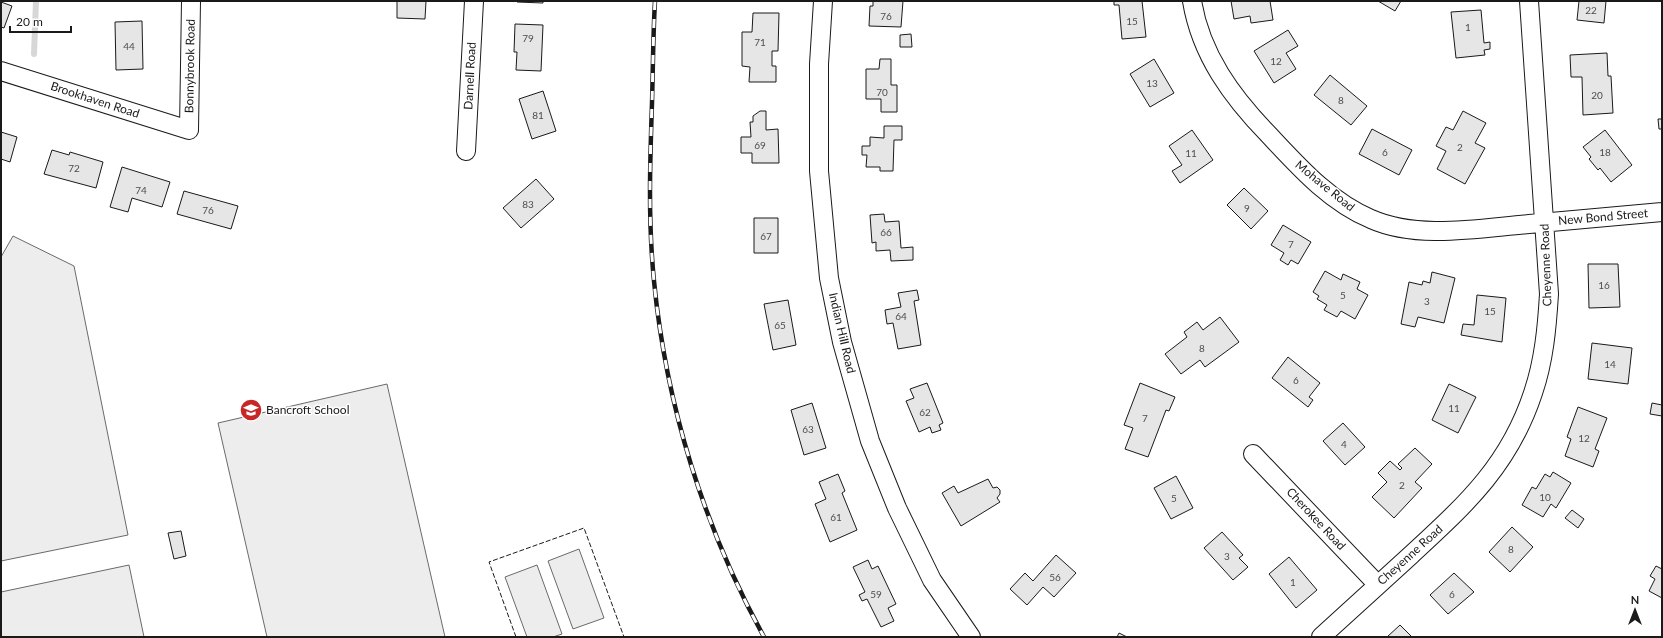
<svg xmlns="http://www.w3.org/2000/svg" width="1663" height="638" viewBox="0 0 1663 638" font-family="Lato,sans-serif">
  <rect width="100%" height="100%" fill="#fff"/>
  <!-- green -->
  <path fill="#ededed" stroke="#6a6a6a" d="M 13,236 L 74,266 L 128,535 L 1,561 L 1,257 Z
    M 387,384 L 445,637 L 267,637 L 218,423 Z
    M 579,549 L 604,618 L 573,629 L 548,561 Z
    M 129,565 L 144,637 L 1,637 L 1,592 Z
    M 537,565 L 562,634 L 553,637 L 527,637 L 505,577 Z"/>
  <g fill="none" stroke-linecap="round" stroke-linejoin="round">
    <!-- stream -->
    <path stroke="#d7d7d7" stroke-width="6" d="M 34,54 L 36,1"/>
  </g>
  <!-- building -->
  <path fill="#e6e6e6" stroke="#1a1a1a" d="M 397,1 L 426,1 L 425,19 L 397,18 Z
    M 517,1 L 543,1 L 543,3 L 517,2 Z
    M 873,1 L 903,1 L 901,27 L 869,26 L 870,6 L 873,6 Z
    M 1114,1 L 1142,1 L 1146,37 L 1122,39 L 1119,5 L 1114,5 Z
    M 1231,1 L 1270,1 L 1273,20 L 1251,23 L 1250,16 L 1234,19 Z
    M 1378,1 L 1401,1 L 1395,11 Z
    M 1579,1 L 1606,1 L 1604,23 L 1577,20 Z
    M 1,2 L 12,6 L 4,28 L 1,27 Z
    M 1481,10 L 1484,43 L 1490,42 L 1490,49 L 1484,50 L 1485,55 L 1456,58 L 1451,12 Z
    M 753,13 L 779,13 L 778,51 L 772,51 L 772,66 L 776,66 L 776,82 L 749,82 L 750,67 L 742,66 L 742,32 L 752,32 Z
    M 142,21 L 143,69 L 116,70 L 115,22 Z
    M 515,24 L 543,25 L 541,71 L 516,70 L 517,52 L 514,52 Z
    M 1288,30 L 1298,46 L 1286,53 L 1296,69 L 1274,83 L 1254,51 Z
    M 911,34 L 912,47 L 900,47 L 900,35 Z
    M 1607,53 L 1608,76 L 1611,76 L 1613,113 L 1583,115 L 1582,77 L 1571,77 L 1570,55 Z
    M 880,59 L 891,59 L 891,85 L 897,85 L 897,112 L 881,112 L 881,99 L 866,99 L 866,69 L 879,69 Z
    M 1154,59 L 1174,93 L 1150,107 L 1130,74 Z
    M 1330,75 L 1367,106 L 1351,125 L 1314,95 Z
    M 543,91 L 556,131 L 532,139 L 519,99 Z
    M 760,111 L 766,111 L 766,130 L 778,129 L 779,163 L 752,163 L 752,153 L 741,153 L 741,137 L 751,137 L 750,122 L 753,122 L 753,116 Z
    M 1463,111 L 1486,123 L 1475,143 L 1485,148 L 1465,184 L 1437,169 L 1446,151 L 1436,146 L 1446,127 L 1453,130 Z
    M 1658,119 L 1662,119 L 1662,129 L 1659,129 Z
    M 884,126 L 902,126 L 902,140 L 894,140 L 893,171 L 880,171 L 880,167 L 866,167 L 867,155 L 862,155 L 862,146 L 870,146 L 870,137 L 884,138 Z
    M 1372,129 L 1412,150 L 1399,175 L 1359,154 Z
    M 1192,130 L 1213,160 L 1180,183 L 1172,171 L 1182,165 L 1169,146 Z
    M 1605,130 L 1632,165 L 1611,182 L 1600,168 L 1598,170 L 1589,159 L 1591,157 L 1583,147 Z
    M 1,132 L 17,137 L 10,162 L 1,159 Z
    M 52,150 L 69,155 L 70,152 L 103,162 L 96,188 L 44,174 Z
    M 122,167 L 170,182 L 162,207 L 132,198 L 128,212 L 110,207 Z
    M 536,179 L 554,199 L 521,228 L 503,208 Z
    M 1244,188 L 1268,211 L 1251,229 L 1227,205 Z
    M 184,191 L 238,206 L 231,229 L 177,214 Z
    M 884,214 L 885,222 L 899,221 L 901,248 L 913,247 L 913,260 L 891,261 L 890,250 L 876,251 L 876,242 L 872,243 L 870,215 Z
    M 754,218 L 778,218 L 778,253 L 754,253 Z
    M 1283,225 L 1311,242 L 1298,264 L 1291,260 L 1288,265 L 1280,260 L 1284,253 L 1271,245 Z
    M 1588,264 L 1618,264 L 1620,307 L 1589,308 Z
    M 1325,271 L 1341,280 L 1343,274 L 1360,282 L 1357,289 L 1368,295 L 1355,319 L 1341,311 L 1337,317 L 1324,310 L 1327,305 L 1317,299 L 1319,296 L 1313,292 Z
    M 1432,272 L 1455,278 L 1444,323 L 1418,317 L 1415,327 L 1401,324 L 1409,282 L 1422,285 L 1423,281 L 1430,283 Z
    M 917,290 L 919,300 L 914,301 L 921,345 L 898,349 L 893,323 L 887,324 L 885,310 L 901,307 L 898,293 Z
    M 1477,295 L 1506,298 L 1502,342 L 1461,335 L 1463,324 L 1474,325 Z
    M 788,300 L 796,345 L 773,350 L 764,304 Z
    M 1220,317 L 1239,342 L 1205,367 L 1200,360 L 1181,374 L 1165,354 L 1187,337 L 1184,332 L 1197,322 L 1203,330 Z
    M 1592,343 L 1632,348 L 1628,384 L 1588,379 Z
    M 1288,357 L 1320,383 L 1309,397 L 1313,400 L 1308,407 L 1272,378 Z
    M 927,383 L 943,423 L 939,425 L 941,430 L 932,433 L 930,427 L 919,432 L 906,401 L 914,398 L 910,389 Z
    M 1140,383 L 1175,397 L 1169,411 L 1166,410 L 1148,457 L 1125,449 L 1133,428 L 1124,425 Z
    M 1449,384 L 1476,397 L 1458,433 L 1432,420 Z
    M 812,403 L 826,448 L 804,455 L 791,410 Z
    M 1652,403 L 1662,405 L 1662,416 L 1650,414 Z
    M 1578,407 L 1607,418 L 1595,449 L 1599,451 L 1593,467 L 1565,456 L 1571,439 L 1567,437 Z
    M 1343,423 L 1365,447 L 1345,465 L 1323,441 Z
    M 1415,448 L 1432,464 L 1415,482 L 1422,488 L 1394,518 L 1372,497 L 1387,482 L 1378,473 L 1390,461 L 1400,470 L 1402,468 L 1398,464 Z
    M 1553,472 L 1571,483 L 1556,508 L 1551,504 L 1543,517 L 1522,505 L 1532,487 L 1536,489 L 1545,474 L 1550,477 Z
    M 838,474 L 845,491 L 842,493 L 857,530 L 830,542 L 815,504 L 826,499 L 819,482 Z
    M 1176,476 L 1193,508 L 1171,519 L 1154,488 Z
    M 988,479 L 993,488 L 997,487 L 1000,490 L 1000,494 L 997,498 L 1000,502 L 961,526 L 942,493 L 954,486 L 958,493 Z
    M 1572,510 L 1584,519 L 1578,528 L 1565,518 Z
    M 1512,527 L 1533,547 L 1510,572 L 1489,552 Z
    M 181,531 L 186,556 L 174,559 L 168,533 Z
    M 1222,532 L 1243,555 L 1239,558 L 1248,567 L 1233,580 L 1204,548 Z
    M 1056,555 L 1076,573 L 1054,597 L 1043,587 L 1027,605 L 1010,589 L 1025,573 L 1033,581 Z
    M 1289,557 L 1317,590 L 1296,608 L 1269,574 Z
    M 868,560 L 872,569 L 878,566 L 896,604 L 888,608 L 894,621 L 881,627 L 867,599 L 862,601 L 859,595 L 865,592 L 853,567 Z
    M 1656,566 L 1662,569 L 1662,598 L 1649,591 L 1655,579 L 1650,576 Z
    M 1454,573 L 1474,592 L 1448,614 L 1430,595 Z
    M 1400,625 L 1412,637 L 1387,637 Z
    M 1119,633 L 1127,637 L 1117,637 Z"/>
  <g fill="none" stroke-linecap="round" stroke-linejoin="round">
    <!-- minor casing -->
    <g stroke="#1a1a1a" stroke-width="20">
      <path id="minor" d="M 823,1 L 819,64 L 819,171 L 829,278 L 842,342 L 870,441 L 897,508 L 932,580 L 971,637
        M 1192,1 C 1201,55 1232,97 1269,135 C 1299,167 1330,202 1371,219 C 1418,240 1480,228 1529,224 C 1574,220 1618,216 1662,212
        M 1,71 L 189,130 L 191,1
        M 466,151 L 474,1
        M 1253,454 L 1378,585
        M 1321,637 C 1351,610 1381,582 1411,555 C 1465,505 1509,466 1533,393 C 1544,361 1547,327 1549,294 L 1529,1"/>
    </g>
    <!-- minor -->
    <use href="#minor" stroke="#fff" stroke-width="18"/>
    <!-- rail casing -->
    <g stroke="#1a1a1a" stroke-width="4.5">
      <path id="rail" d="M 655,1 C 653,35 653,69 652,103 C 650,162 648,221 654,281 C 666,405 704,528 764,637"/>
    </g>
    <!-- rail -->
    <use href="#rail" stroke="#fff" stroke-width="3" stroke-dasharray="9" stroke-linecap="butt"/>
    <!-- fence -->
    <path stroke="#1a1a1a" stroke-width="1" stroke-dasharray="5 2" stroke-linecap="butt" d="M 516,637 L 489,562 L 584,528 L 624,637"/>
  </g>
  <!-- icons -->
  <defs>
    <g id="school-disc" transform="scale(1.15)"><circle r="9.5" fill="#c62828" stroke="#fff"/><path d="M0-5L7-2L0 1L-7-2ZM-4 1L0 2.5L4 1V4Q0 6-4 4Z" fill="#fff"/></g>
  </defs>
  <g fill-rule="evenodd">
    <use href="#school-disc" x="251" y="410"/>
  </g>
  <g text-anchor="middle" stroke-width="3" stroke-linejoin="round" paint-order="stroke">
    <!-- number labels -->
    <g font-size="10" fill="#4d4d4d">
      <text x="1591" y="14">22</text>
      <text x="886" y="20">76</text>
      <text x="1132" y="25">15</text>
      <text x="1468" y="31">1</text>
      <text x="528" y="42">79</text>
      <text x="760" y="46">71</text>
      <text x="129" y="50">44</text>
      <text x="1276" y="65">12</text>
      <text x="1152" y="87">13</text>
      <text x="882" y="96">70</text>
      <text x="1597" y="99">20</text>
      <text x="1341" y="104">8</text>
      <text x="538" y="119">81</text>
      <text x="760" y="149">69</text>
      <text x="1460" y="151">2</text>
      <text x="1385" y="156">6</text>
      <text x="1605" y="156">18</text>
      <text x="1191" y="157">11</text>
      <text x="74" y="172">72</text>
      <text x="141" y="194">74</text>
      <text x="528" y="208">83</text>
      <text x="1247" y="212">9</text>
      <text x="208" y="214">76</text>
      <text x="886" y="236">66</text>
      <text x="766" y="240">67</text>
      <text x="1291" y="248">7</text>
      <text x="1604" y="289">16</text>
      <text x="1343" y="299">5</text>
      <text x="1427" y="305">3</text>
      <text x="1490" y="315">15</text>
      <text x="901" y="320">64</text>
      <text x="780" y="329">65</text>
      <text x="1202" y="352">8</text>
      <text x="1610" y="368">14</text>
      <text x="1296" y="384">6</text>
      <text x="1454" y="412">11</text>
      <text x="925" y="416">62</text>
      <text x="1145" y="422">7</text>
      <text x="808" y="433">63</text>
      <text x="1584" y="442">12</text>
      <text x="1344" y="448">4</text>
      <text x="1402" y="489">2</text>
      <text x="1545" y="501">10</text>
      <text x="1174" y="502">5</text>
      <text x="836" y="521">61</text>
      <text x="1511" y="553">8</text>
      <text x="1227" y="560">3</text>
      <text x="1055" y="581">56</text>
      <text x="1293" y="586">1</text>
      <text x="876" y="598">59</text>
      <text x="1452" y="598">6</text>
    </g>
    <!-- street labels -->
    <g font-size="12" fill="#1a1a1a" stroke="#fff">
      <text transform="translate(190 66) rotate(-89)" y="4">Bonnybrook Road</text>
      <text transform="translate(470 76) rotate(-87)" y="4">Darnell Road</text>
      <text transform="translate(95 100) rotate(18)" y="4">Brookhaven Road</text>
      <text transform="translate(1325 186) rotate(39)" y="4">Mohave Road</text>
      <text transform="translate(1603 217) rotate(-5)" y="4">New Bond Street</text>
      <text transform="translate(1546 265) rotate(-92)" y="4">Cheyenne Road</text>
      <text transform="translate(842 333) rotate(77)" y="4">Indian Hill Road</text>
      <text transform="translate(1316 519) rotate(47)" y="4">Cherokee Road</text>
      <text transform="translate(1410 555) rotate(-42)" y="4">Cheyenne Road</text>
    </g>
    <!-- poi labels -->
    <g font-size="12" fill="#1a1a1a" stroke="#fff" text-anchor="start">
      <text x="266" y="414">Bancroft School</text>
    </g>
  </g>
  <!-- border -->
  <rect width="1663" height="638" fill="none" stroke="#1a1a1a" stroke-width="4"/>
  <!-- north arrow -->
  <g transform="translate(1635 610)" stroke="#ffffff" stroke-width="3" paint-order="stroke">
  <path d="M0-3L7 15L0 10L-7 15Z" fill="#1a1a1a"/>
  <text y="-6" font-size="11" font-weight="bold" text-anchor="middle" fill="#1a1a1a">N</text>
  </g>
  <!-- scale -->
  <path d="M10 26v6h61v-6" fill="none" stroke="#1a1a1a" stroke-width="2"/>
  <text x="16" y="26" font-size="12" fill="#1a1a1a" stroke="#ffffff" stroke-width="3" paint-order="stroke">20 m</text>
</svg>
